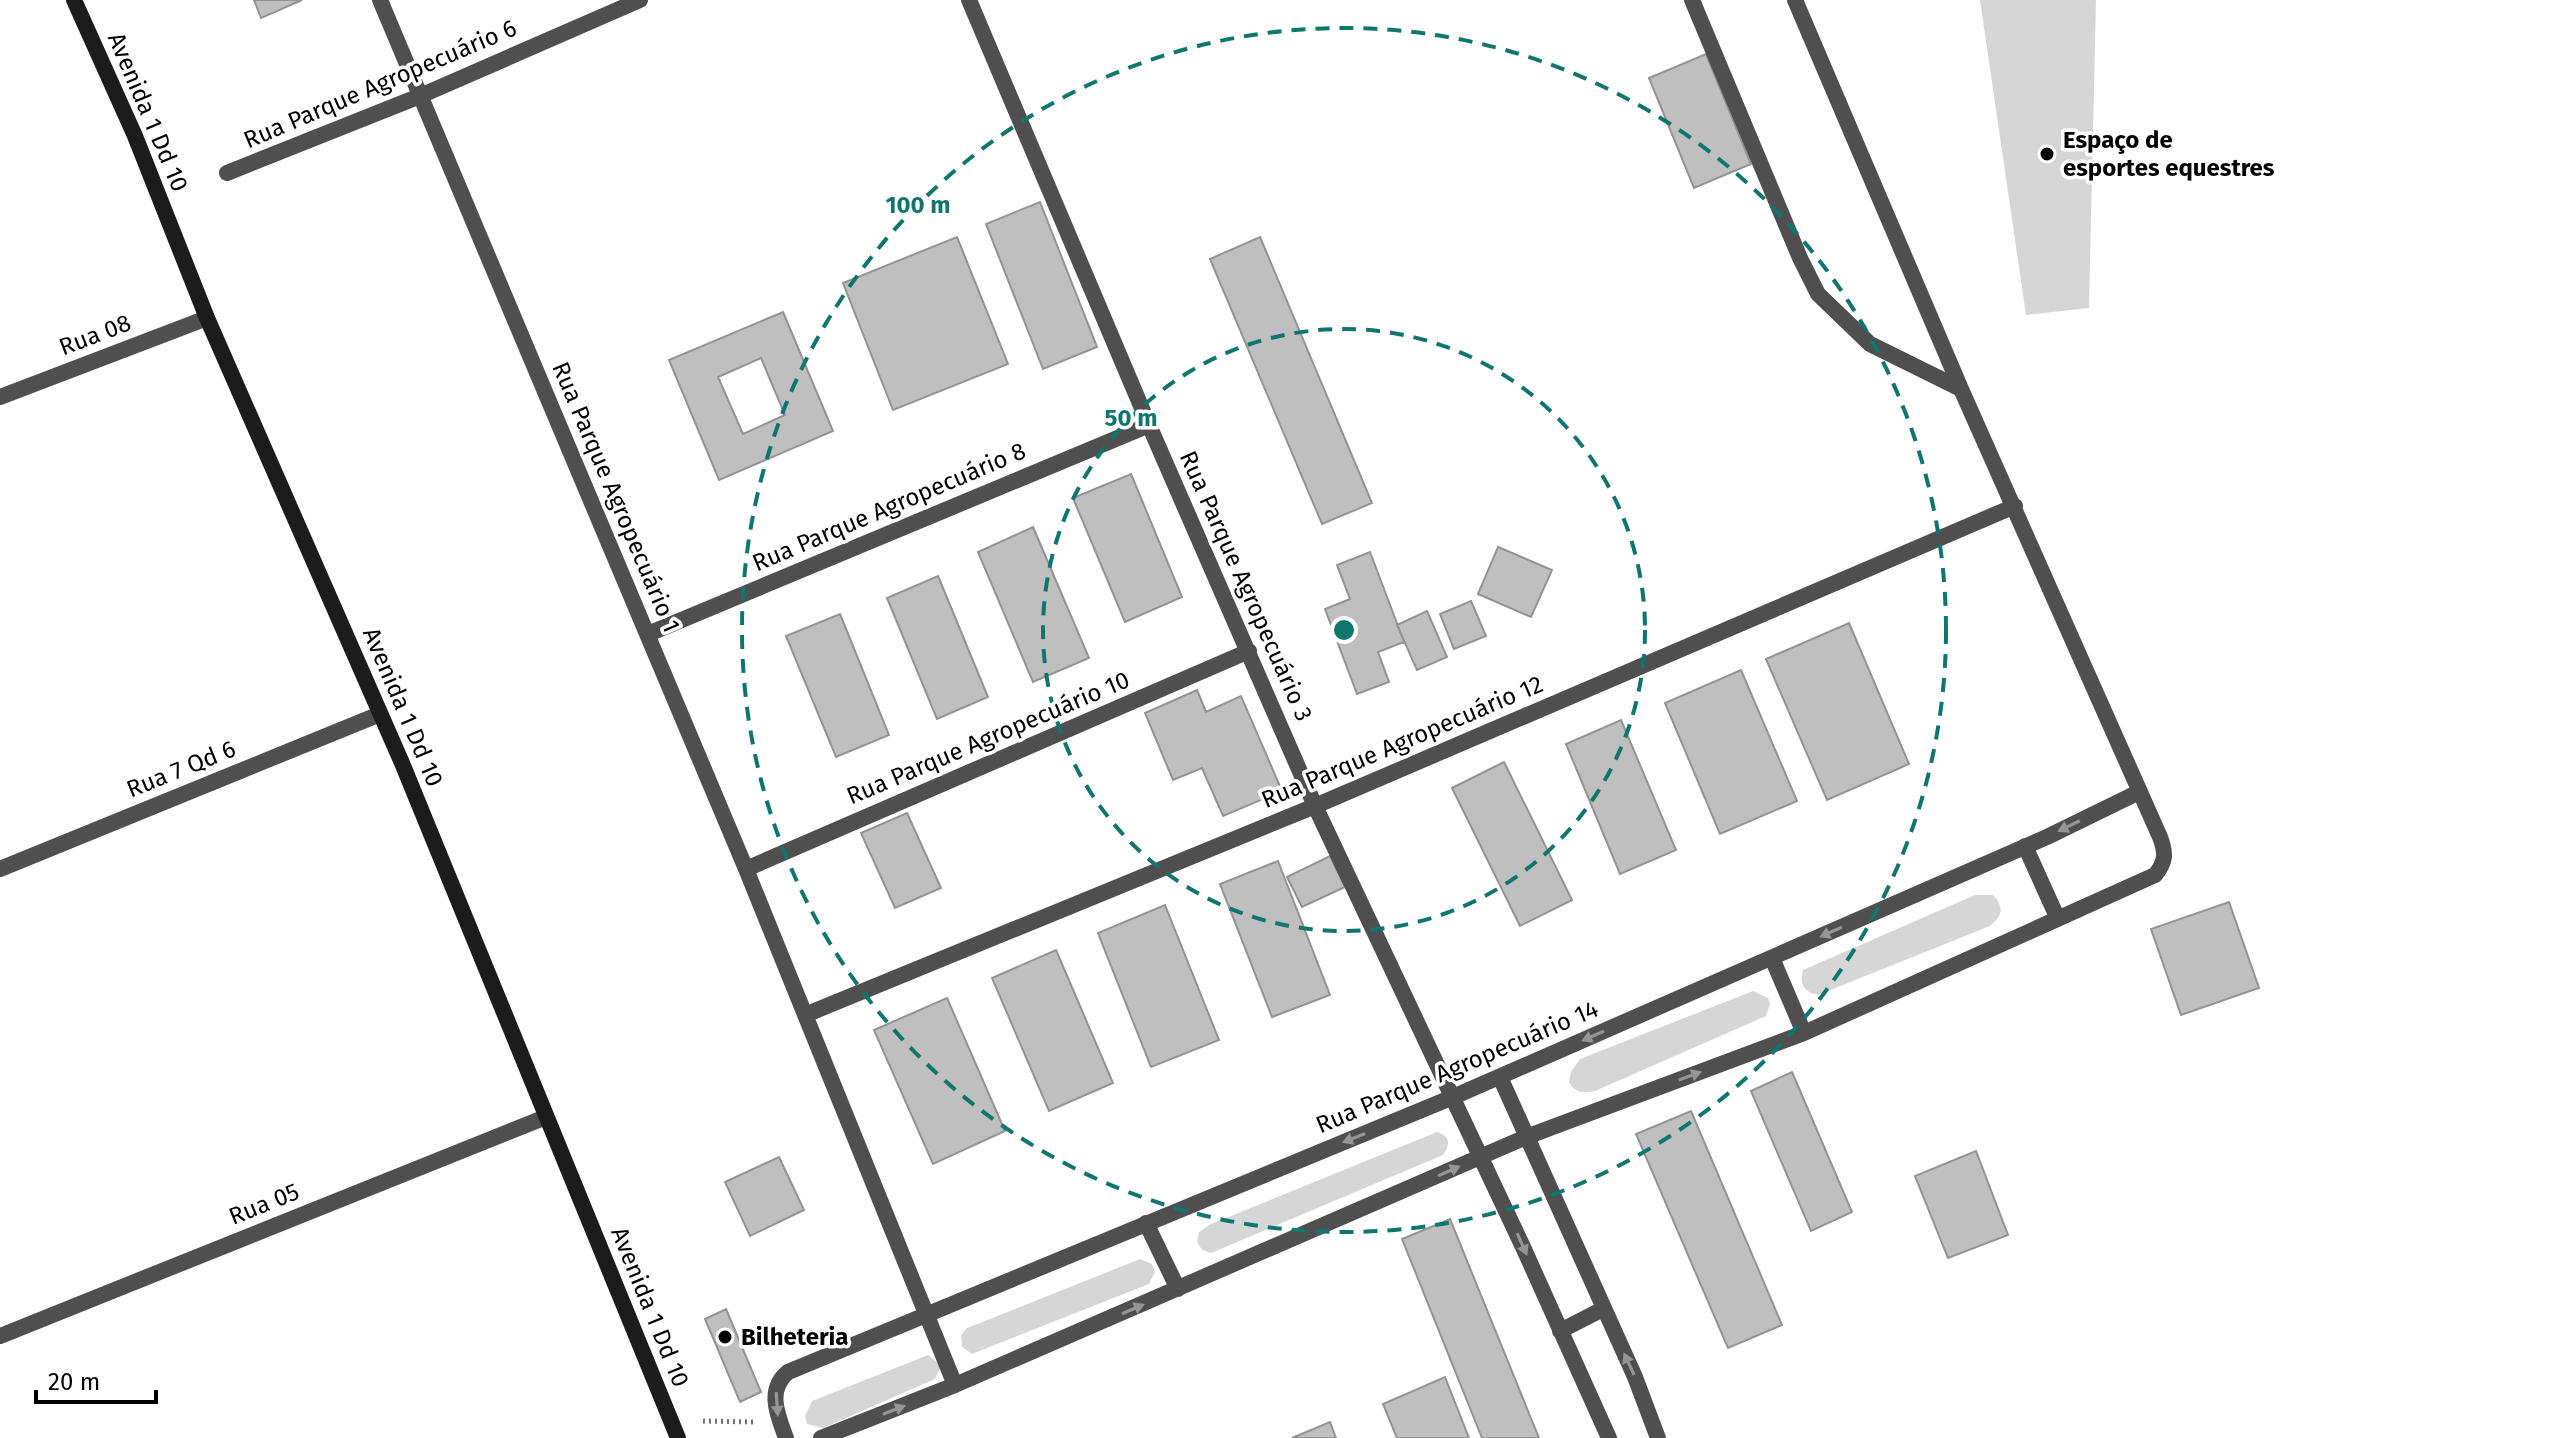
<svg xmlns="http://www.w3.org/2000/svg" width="2573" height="1438" viewBox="0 0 2573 1438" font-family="'Fira Sans',sans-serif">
  <rect width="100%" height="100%" fill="#fff"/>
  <!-- green -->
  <path fill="#d6d6d6" d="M 1980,0 L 2096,0 L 2089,308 L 2026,315 Z
    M 1975,895 L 1993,895 C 2005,908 2002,916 1990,926 L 1818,995 C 1804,992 1799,985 1803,970 Z
    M 1753,991 L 1768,998 L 1770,1004 L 1766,1016 L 1595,1091 C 1584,1093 1575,1094 1569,1082 L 1571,1072 L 1580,1059 Z
    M 1437,1132 C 1450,1136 1451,1144 1443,1155 L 1211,1253 L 1202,1250 L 1197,1242 L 1199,1232 L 1209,1225 Z
    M 1140,1259 L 1152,1264 L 1155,1272 L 1149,1284 L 972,1354 L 962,1347 L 961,1335 L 967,1328 Z
    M 928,1355 L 937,1362 L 940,1368 L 935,1379 L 823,1428 L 807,1424 L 805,1416 L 812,1401 Z"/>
  <!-- building -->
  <path fill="#bfbfbf" stroke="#939393" stroke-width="2" fill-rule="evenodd" d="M 254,0 L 302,0 L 261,18 Z
    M 1706,54 L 1751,164 L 1694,188 L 1649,78 Z
    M 1040,202 L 1097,347 L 1043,369 L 986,224 Z
    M 957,237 L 1008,364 L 893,410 L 843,283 Z
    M 1260,237 L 1372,503 L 1322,524 L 1210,259 Z
    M 783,312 L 833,431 L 719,480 L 669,360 ZM 761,358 L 785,415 L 743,434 L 718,377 Z
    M 1131,474 L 1182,597 L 1125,622 L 1073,498 Z
    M 1033,527 L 1089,658 L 1033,682 L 978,552 Z
    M 1498,547 L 1552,570 L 1531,617 L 1478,594 Z
    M 1370,552 L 1404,642 L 1378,652 L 1389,682 L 1357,694 L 1325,609 L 1350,599 L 1337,565 Z
    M 938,576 L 988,697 L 937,719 L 887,598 Z
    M 1471,601 L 1486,636 L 1454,649 L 1440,614 Z
    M 1427,611 L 1447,657 L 1417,670 L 1397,625 Z
    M 840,614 L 889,735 L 836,757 L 786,636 Z
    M 1849,623 L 1909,764 L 1827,800 L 1766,659 Z
    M 1741,670 L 1797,801 L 1720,834 L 1665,703 Z
    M 1197,690 L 1206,712 L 1241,696 L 1282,791 L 1223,816 L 1202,768 L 1173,780 L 1145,713 Z
    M 1621,720 L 1676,850 L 1620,874 L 1566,744 Z
    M 1504,762 L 1572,900 L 1520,926 L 1452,788 Z
    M 907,813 L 941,888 L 895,908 L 861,833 Z
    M 1330,856 L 1345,887 L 1302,907 L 1287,877 Z
    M 1278,861 L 1330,995 L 1272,1017 L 1220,884 Z
    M 2229,902 L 2259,988 L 2181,1015 L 2151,929 Z
    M 1165,905 L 1219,1040 L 1151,1067 L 1098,933 Z
    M 1056,950 L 1113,1083 L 1049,1111 L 992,978 Z
    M 947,998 L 1005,1131 L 933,1164 L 874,1030 Z
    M 1792,1072 L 1852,1212 L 1811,1231 L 1751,1091 Z
    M 1691,1111 L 1782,1325 L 1728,1348 L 1636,1134 Z
    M 1976,1151 L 2008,1235 L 1948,1258 L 1915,1176 Z
    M 779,1157 L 804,1210 L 750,1236 L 725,1182 Z
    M 1450,1219 L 1539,1438 L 1482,1438 L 1402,1239 Z
    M 726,1309 L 761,1392 L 740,1402 L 705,1319 Z
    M 1445,1377 L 1469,1438 L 1397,1438 L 1383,1404 Z
    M 1330,1422 L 1336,1438 L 1292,1438 Z"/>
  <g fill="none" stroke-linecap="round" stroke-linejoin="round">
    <!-- path -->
    <path stroke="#717171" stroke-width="5" stroke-dasharray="2 4" stroke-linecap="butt" d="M 703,1421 L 753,1422"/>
    <!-- street -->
    <path stroke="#4f4f4f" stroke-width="16" d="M 380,0 L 746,869 L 955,1385
      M 969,0 L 1149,425 L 1315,806 L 1523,1247 L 1609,1438
      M 1692,0 L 1800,258 L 1818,294 L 1870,344 L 1961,389
      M 227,173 L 420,96 L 640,0
      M 0,397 L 207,318
      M 648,634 L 1149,425
      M 2025,846 L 2058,919
      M 0,869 L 380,714
      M 746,869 L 1249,651
      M 1772,958 L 1804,1033
      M 805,1015 L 1315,806 L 2015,506
      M 1500,1077 L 1635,1377 L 1658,1438
      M 1146,1223 L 1178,1289
      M 1560,1331 L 1603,1309
      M 0,1336 L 546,1117
      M 786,1438 C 778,1416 766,1390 788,1372 L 1453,1097 L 2047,837 L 2139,792
      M 821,1438 L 955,1385 L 1526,1137 L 1804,1033 L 2155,875 C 2166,862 2166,853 2160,837 L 1961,389 L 1795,0"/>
    <!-- secondary -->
    <path stroke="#1c1c1c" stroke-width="16" d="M 74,0 L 135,136 L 207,318 L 402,763 L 678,1438"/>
  </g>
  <!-- one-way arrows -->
  <defs><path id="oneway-solid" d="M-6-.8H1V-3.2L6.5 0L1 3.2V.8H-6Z" transform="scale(2)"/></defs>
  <g fill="#959595">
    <use href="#oneway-solid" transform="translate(2069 826) rotate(154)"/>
    <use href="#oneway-solid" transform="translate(1831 932) rotate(156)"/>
    <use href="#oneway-solid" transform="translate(1593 1036) rotate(156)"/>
    <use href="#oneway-solid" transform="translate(1690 1076) rotate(-20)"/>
    <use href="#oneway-solid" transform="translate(1354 1138) rotate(158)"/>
    <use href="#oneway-solid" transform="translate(1449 1171) rotate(-24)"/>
    <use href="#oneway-solid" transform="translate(1522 1244) rotate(66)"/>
    <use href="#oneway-solid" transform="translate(1133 1309) rotate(-23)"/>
    <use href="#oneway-solid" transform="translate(1629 1364) rotate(-115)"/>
    <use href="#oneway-solid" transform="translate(777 1404) rotate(86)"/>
    <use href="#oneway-solid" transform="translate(894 1410) rotate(-21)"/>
  </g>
  <!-- distance rings -->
  <g fill="none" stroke="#0f766e" stroke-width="4" stroke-dasharray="14 10">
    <circle cx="1344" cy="630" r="301"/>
    <circle cx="1344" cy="630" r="602"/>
  </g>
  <!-- markers -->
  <g fill="#000" stroke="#fff" stroke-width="3">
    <circle cx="2047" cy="154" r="8"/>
    <circle cx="725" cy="1337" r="8"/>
  </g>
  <g text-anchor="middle" stroke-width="7" stroke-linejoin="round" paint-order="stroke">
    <!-- street labels -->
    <g font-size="24" fill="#000" stroke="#fff">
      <text transform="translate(380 84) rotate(-23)" y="8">Rua Parque Agropecuário 6</text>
      <text transform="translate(148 112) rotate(67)" y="8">Avenida 1 Dd 10</text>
      <text transform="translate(95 335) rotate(-21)" y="8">Rua 08</text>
      <text transform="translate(616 497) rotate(67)" y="8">Rua Parque Agropecuário 1</text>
      <text transform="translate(889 507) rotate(-23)" y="8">Rua Parque Agropecuário 8</text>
      <text transform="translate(1246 586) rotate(66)" y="8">Rua Parque Agropecuário 3</text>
      <text transform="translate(403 707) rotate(67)" y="8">Avenida 1 Dd 10</text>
      <text transform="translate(988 738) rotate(-23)" y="8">Rua Parque Agropecuário 10</text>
      <text transform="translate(1402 742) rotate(-23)" y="8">Rua Parque Agropecuário 12</text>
      <text transform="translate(181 769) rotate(-22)" y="8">Rua 7 Qd 6</text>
      <text transform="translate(1457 1067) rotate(-23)" y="8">Rua Parque Agropecuário 14</text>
      <text transform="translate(264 1204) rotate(-22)" y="8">Rua 05</text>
      <text transform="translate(650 1307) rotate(68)" y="8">Avenida 1 Dd 10</text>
    </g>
    <!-- poi labels -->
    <g font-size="24" font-weight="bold" fill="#000" stroke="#fff" text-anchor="start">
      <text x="2063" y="148">Espaço de<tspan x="2063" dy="28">esportes equestres</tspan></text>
      <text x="741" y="1345">Bilheteria</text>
    </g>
  </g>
  <circle cx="1344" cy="630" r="12" fill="#0f766e" stroke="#fff" stroke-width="4"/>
  <g font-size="24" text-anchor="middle" font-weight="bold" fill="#0f766e" stroke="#fff" stroke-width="7" stroke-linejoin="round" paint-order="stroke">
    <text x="918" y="213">100 m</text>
    <text x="1131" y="426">50 m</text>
  </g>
  <!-- scale -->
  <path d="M36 1390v12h120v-12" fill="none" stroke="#000000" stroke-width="4"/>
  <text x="48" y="1390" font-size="24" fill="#000000" stroke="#ffffff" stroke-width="6" paint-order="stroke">20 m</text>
</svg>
